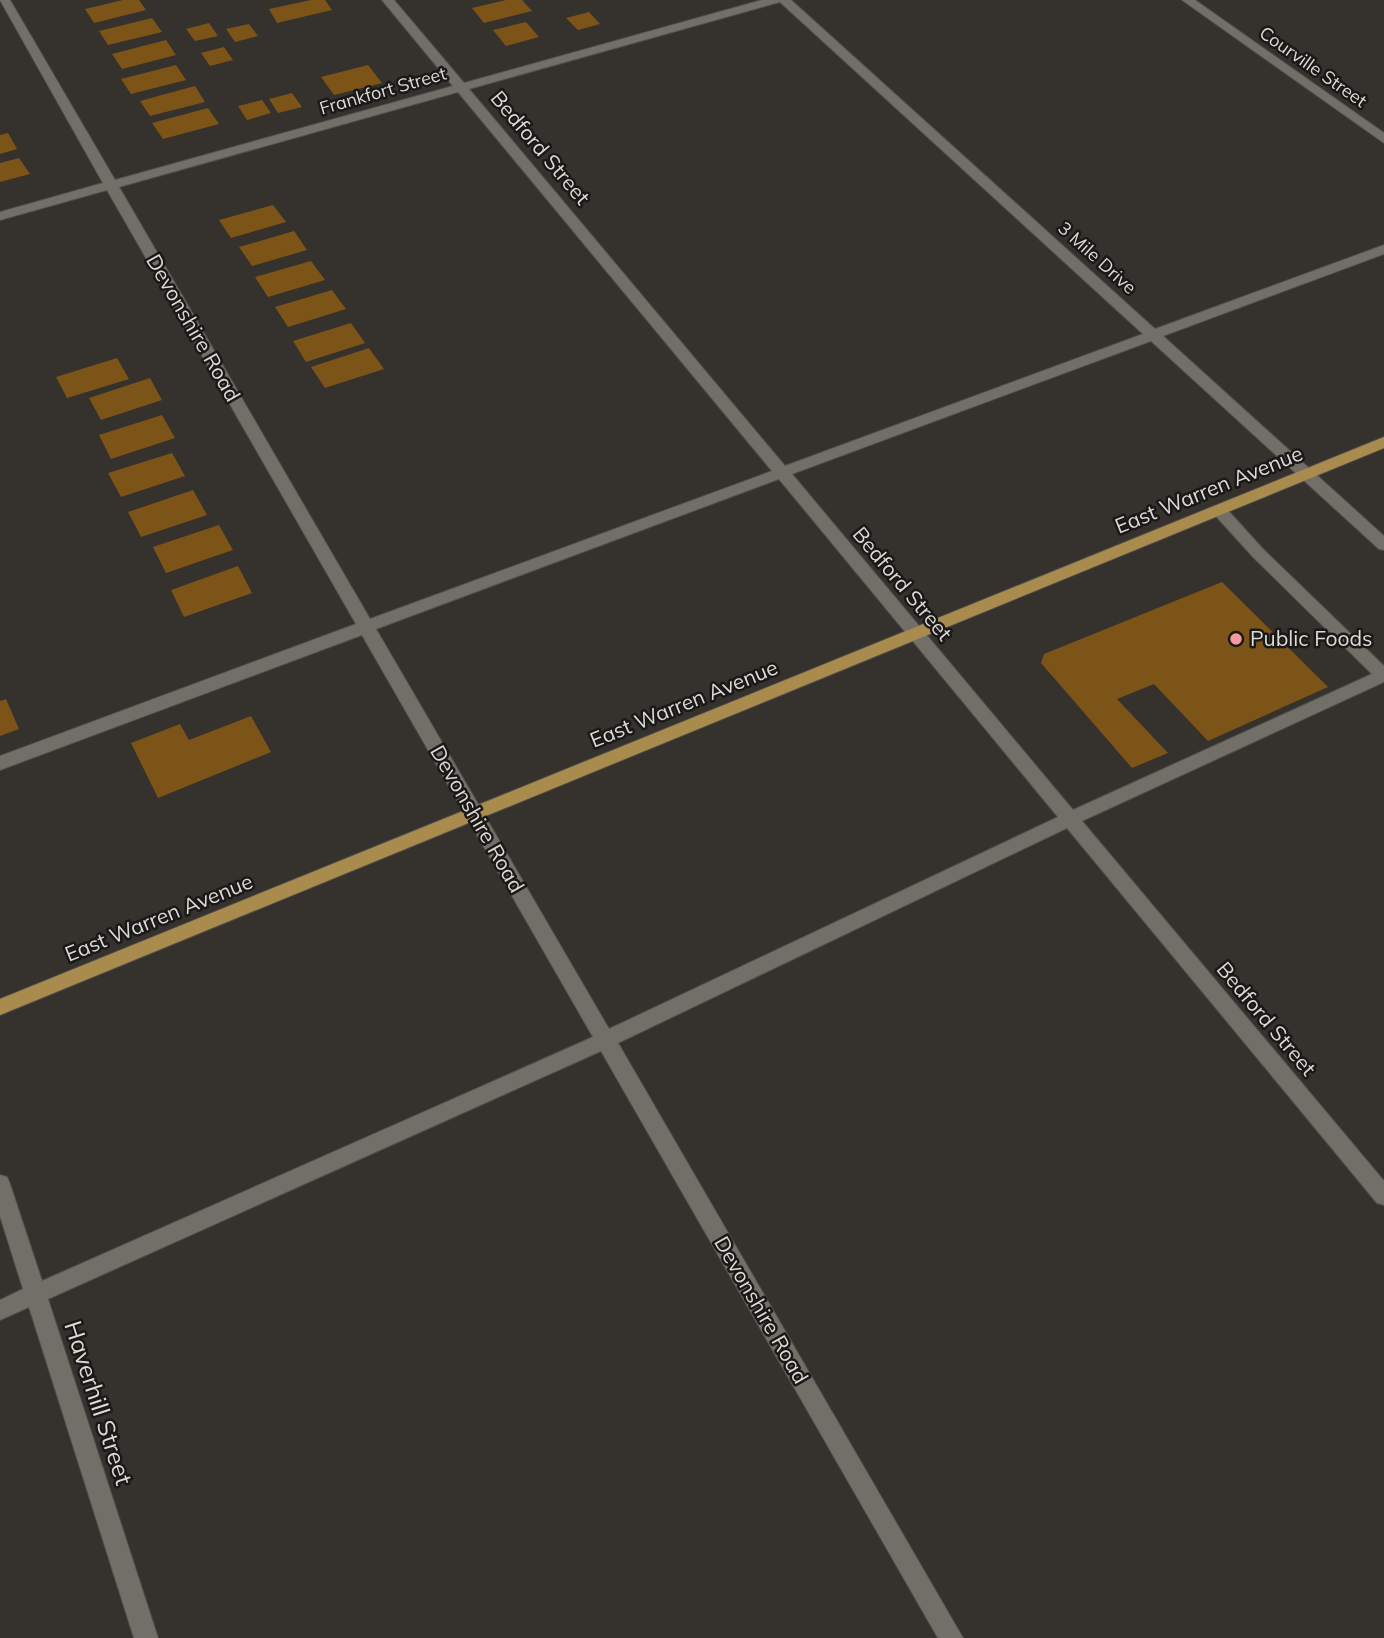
<svg xmlns="http://www.w3.org/2000/svg" width="1384" height="1638" viewBox="0 0 1384 1638" font-family="Mulish,sans-serif">
  <rect width="100%" height="100%" fill="#35312c"/>
  <!-- building -->
  <path fill="#7d5418" d="M 123,0 L 139,0 L 146,10 L 94,23 L 85,9 Z
    M 311,0 L 325,0 L 332,10 L 277,23 L 269,9 Z
    M 506,0 L 522,0 L 532,11 L 484,23 L 472,8 Z
    M 589,12 L 600,24 L 578,30 L 566,18 Z
    M 152,18 L 162,32 L 108,45 L 99,31 Z
    M 526,22 L 539,37 L 506,46 L 493,30 Z
    M 209,23 L 218,36 L 195,41 L 186,29 Z
    M 249,24 L 258,36 L 235,42 L 226,29 Z
    M 166,40 L 176,55 L 122,69 L 112,54 Z
    M 224,47 L 233,60 L 210,66 L 201,53 Z
    M 176,65 L 186,80 L 131,94 L 121,79 Z
    M 368,65 L 382,83 L 334,95 L 321,77 Z
    M 195,86 L 205,102 L 150,116 L 140,101 Z
    M 292,93 L 302,107 L 278,113 L 269,99 Z
    M 262,100 L 271,113 L 247,120 L 238,106 Z
    M 208,108 L 219,124 L 163,139 L 152,123 Z
    M 8,133 L 17,149 L 0,154 L 0,135 Z
    M 19,158 L 30,174 L 0,182 L 0,163 Z
    M 273,205 L 286,222 L 231,238 L 219,220 Z
    M 294,231 L 307,250 L 252,266 L 239,247 Z
    M 311,261 L 325,280 L 268,297 L 255,277 Z
    M 332,290 L 346,309 L 288,327 L 275,307 Z
    M 351,323 L 365,343 L 306,362 L 293,341 Z
    M 369,348 L 384,369 L 325,388 L 311,367 Z
    M 117,358 L 129,379 L 67,398 L 56,377 Z
    M 150,378 L 162,400 L 101,420 L 89,398 Z
    M 162,415 L 175,438 L 111,459 L 99,435 Z
    M 172,453 L 185,476 L 121,497 L 108,473 Z
    M 193,490 L 207,515 L 141,537 L 128,512 Z
    M 219,525 L 233,550 L 166,573 L 153,547 Z
    M 238,566 L 252,593 L 184,617 L 171,590 Z
    M 1222,582 L 1328,687 L 1208,741 L 1154,684 L 1117,699 L 1168,753 L 1132,768 L 1041,663 L 1044,654 Z
    M 6,699 L 19,729 L 0,736 L 0,701 Z
    M 251,716 L 271,752 L 158,798 L 131,743 L 180,724 L 189,740 Z"/>
  <g fill="none" stroke-linecap="round" stroke-linejoin="round">
    <!-- minor casing -->
    <g stroke="#524f4b" stroke-width="2">
      <path id="minor" d="M 0,0 L 10,0 L 115,180 L 453,86 L 382,0 L 394,0 L 464,83 L 762,0 L 791,0 L 1155,329 L 1384,245 L 1384,254 L 1163,336 L 1384,536 L 1384,550 L 1379,549 L 1151,341 L 792,474 L 1073,810 L 1372,674 L 1253,557 L 1214,514 L 1211,510 L 1214,506 L 1224,506 L 1263,549 L 1384,666 L 1384,682 L 1082,821 L 1384,1181 L 1384,1205 L 1377,1203 L 1067,828 L 618,1043 L 963,1638 L 938,1638 L 601,1051 L 48,1299 L 158,1638 L 134,1638 L 29,1307 L 0,1320 L 0,1300 L 23,1289 L 0,1216 L 0,1175 L 7,1177 L 10,1184 L 42,1281 L 593,1037 L 362,635 L 0,770 L 0,756 L 356,624 L 107,190 L 0,220 L 0,212 L 103,183 ZM 780,2 L 1143,334 L 785,466 L 469,89 ZM 458,92 L 772,471 L 370,619 L 119,187 ZM 779,479 L 1058,817 L 609,1029 L 376,629 Z
        M 1182,0 L 1195,0 L 1384,133 L 1384,143 Z"/>
    </g>
    <!-- major casing -->
    <g stroke="#524f4b" stroke-width="2">
      <path id="major" d="M 1384,437 L 1384,448 L 0,1015 L 0,999 Z"/>
    </g>
    <!-- minor -->
    <use href="#minor" fill="#726e68" fill-rule="evenodd"/>
    <!-- major -->
    <use href="#major" fill="#aa8b4e" fill-rule="evenodd"/>
  </g>
  <!-- markers -->
  <circle fill="#f49aa1" stroke="#1b1917" stroke-width="2.5" cx="1236" cy="639" r="7"/>
  <g text-anchor="middle" stroke-width="5" stroke-linejoin="round" paint-order="stroke">
    <!-- far-street labels -->
    <g font-size="18" fill="#dcdad7" stroke="#1b1917">
      <text transform="translate(1313 67) rotate(35)" y="6">Courville Street</text>
      <text transform="translate(383 91) rotate(-16)" y="6">Frankfort Street</text>
      <text transform="translate(1097 258) rotate(42)" y="6">3 Mile Drive</text>
    </g>
    <!-- street labels -->
    <g font-size="21" fill="#dcdad7" stroke="#1b1917">
      <text transform="translate(540 148) rotate(50)" y="7">Bedford Street</text>
      <text transform="translate(193 328) rotate(60)" y="7">Devonshire Road</text>
      <text transform="translate(1209 490) rotate(-22)" y="7">East Warren Avenue</text>
      <text transform="translate(902 584) rotate(50)" y="7">Bedford Street</text>
      <text transform="translate(684 704) rotate(-22)" y="7">East Warren Avenue</text>
      <text transform="translate(477 819) rotate(60)" y="7">Devonshire Road</text>
      <text transform="translate(159 918) rotate(-22)" y="7">East Warren Avenue</text>
      <text transform="translate(1266 1019) rotate(50)" y="7">Bedford Street</text>
      <text transform="translate(761 1310) rotate(60)" y="7">Devonshire Road</text>
    </g>
    <!-- poi labels -->
    <g font-size="21" fill="#dcdad7" stroke="#1b1917" text-anchor="start">
      <text x="1250" y="646">Public Foods</text>
    </g>
    <!-- near-street labels -->
    <g font-size="24" fill="#dcdad7" stroke="#1b1917">
      <text transform="translate(98 1403) rotate(72)" y="8">Haverhill Street</text>
    </g>
  </g>
</svg>
